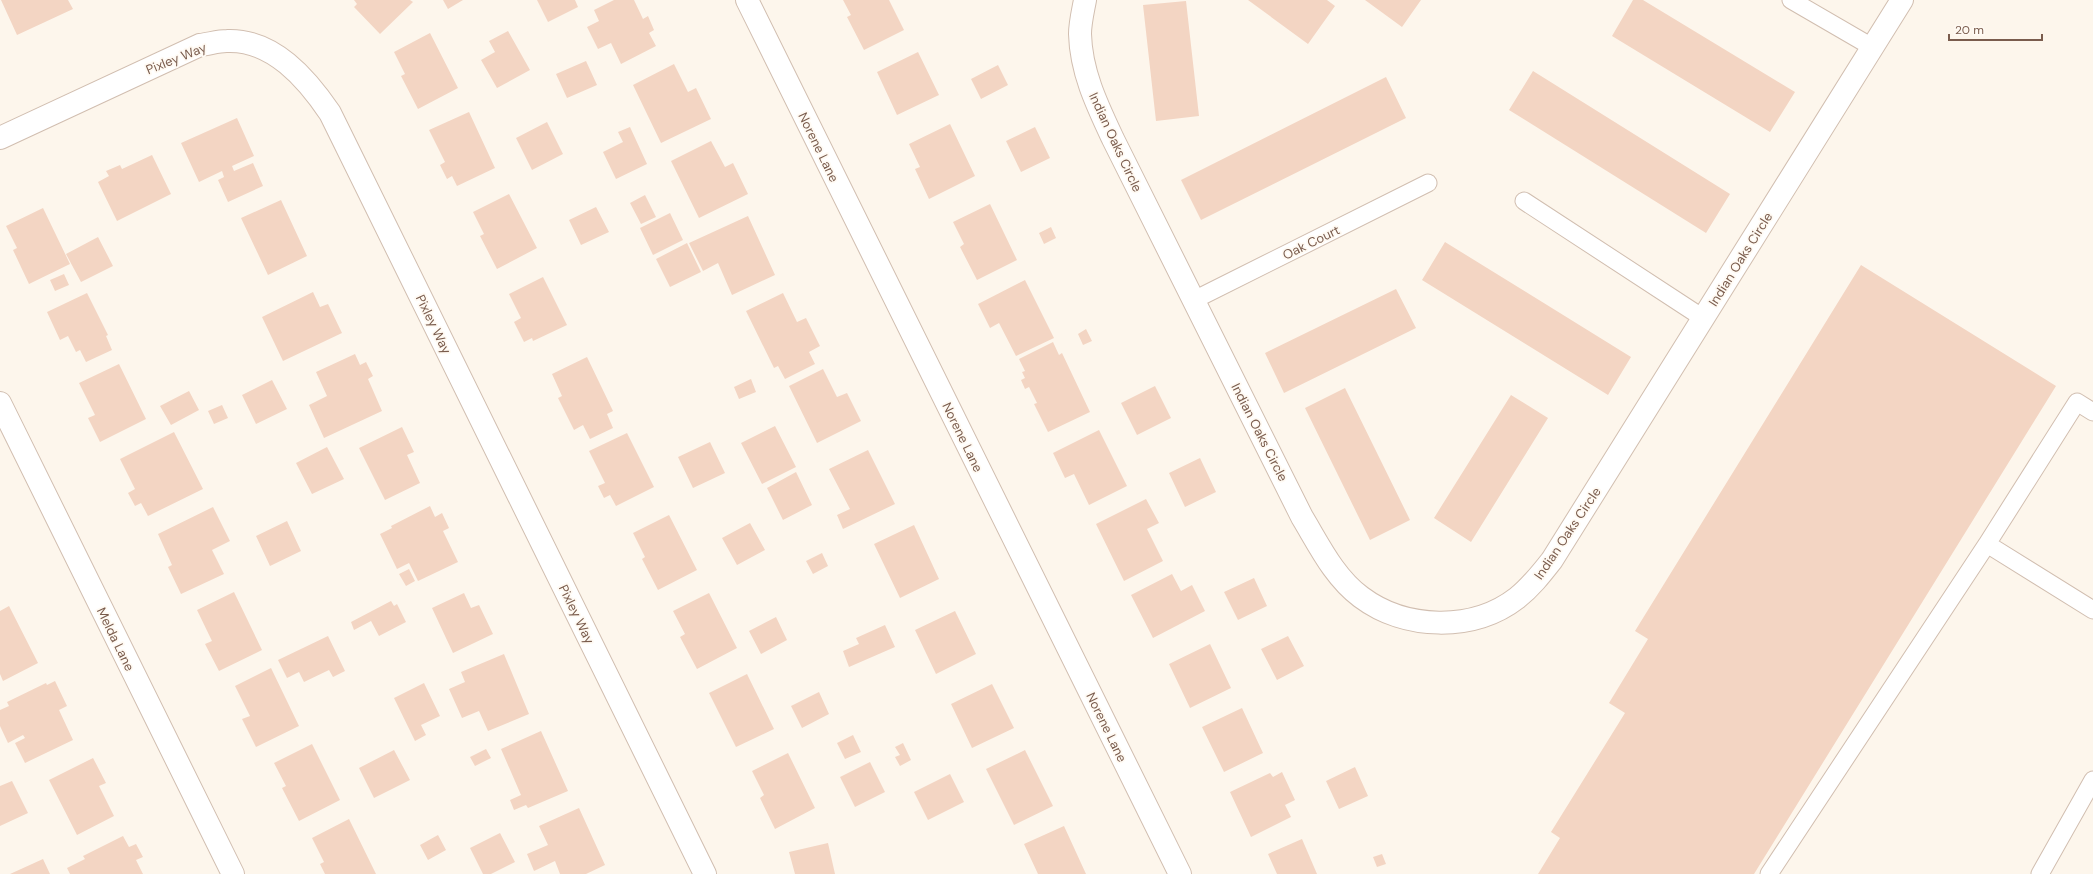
<svg xmlns="http://www.w3.org/2000/svg" width="2093" height="874" viewBox="0 0 2093 874" font-family="'DM Sans',sans-serif">
  <rect width="100%" height="100%" fill="#fdf6ec"/>
  <!-- building -->
  <path fill="#f3d5c3" d="M 1,0 L 68,0 L 73,9 L 17,35 Z
    M 354,0 L 410,0 L 413,2 L 380,34 L 354,7 L 357,4 Z
    M 443,0 L 463,0 L 448,9 Z
    M 537,0 L 575,0 L 578,7 L 548,22 Z
    M 614,0 L 634,0 L 643,19 L 648,16 L 654,30 L 649,33 L 656,46 L 621,64 L 611,43 L 598,49 L 587,27 L 599,21 L 594,10 Z
    M 843,0 L 889,0 L 904,30 L 864,50 L 847,17 L 851,15 Z
    M 1248,0 L 1327,0 L 1335,6 L 1308,44 Z
    M 1365,0 L 1421,0 L 1402,27 Z
    M 1633,0 L 1643,0 L 1795,92 L 1770,132 L 1612,36 Z
    M 1186,1 L 1199,116 L 1156,121 L 1143,5 Z
    M 508,31 L 530,70 L 497,88 L 481,60 L 495,52 L 489,41 Z
    M 430,33 L 458,88 L 418,109 L 401,76 L 405,74 L 394,52 Z
    M 918,52 L 939,95 L 897,115 L 877,72 Z
    M 586,61 L 597,85 L 567,98 L 556,74 Z
    M 674,64 L 688,92 L 696,88 L 711,119 L 661,143 L 633,85 Z
    M 998,65 L 1008,85 L 981,99 L 971,79 Z
    M 1533,71 L 1730,194 L 1706,233 L 1509,110 Z
    M 1386,77 L 1406,118 L 1201,220 L 1181,180 Z
    M 469,112 L 495,168 L 457,186 L 452,176 L 447,179 L 440,165 L 445,162 L 429,130 Z
    M 237,118 L 254,156 L 232,166 L 234,171 L 253,163 L 263,186 L 228,202 L 218,180 L 224,177 L 222,171 L 199,182 L 181,143 Z
    M 547,122 L 563,154 L 532,170 L 516,138 Z
    M 950,124 L 975,176 L 929,199 L 915,169 L 920,167 L 909,144 Z
    M 630,127 L 647,164 L 616,179 L 603,152 L 623,142 L 618,132 Z
    M 1035,127 L 1050,158 L 1021,172 L 1006,141 Z
    M 711,141 L 725,167 L 733,163 L 748,194 L 699,218 L 671,161 Z
    M 152,155 L 171,194 L 117,221 L 98,182 L 109,176 L 106,171 L 120,165 L 122,169 Z
    M 509,194 L 537,248 L 497,269 L 480,236 L 484,234 L 473,212 Z
    M 645,195 L 656,217 L 641,224 L 630,203 Z
    M 281,200 L 307,256 L 268,275 L 241,218 Z
    M 990,204 L 1017,260 L 977,280 L 960,247 L 964,244 L 953,222 Z
    M 596,207 L 609,232 L 581,245 L 569,220 Z
    M 43,208 L 70,264 L 29,284 L 13,250 L 17,248 L 6,226 Z
    M 670,213 L 683,240 L 653,255 L 640,228 Z
    M 748,216 L 775,275 L 732,295 L 718,263 L 703,271 L 689,243 Z
    M 1051,227 L 1056,238 L 1044,244 L 1039,233 Z
    M 98,237 L 113,266 L 81,282 L 66,254 Z
    M 1445,242 L 1631,357 L 1608,395 L 1422,280 Z
    M 687,243 L 701,272 L 670,287 L 656,259 Z
    M 1861,265 L 2056,386 L 1754,874 L 1538,874 L 1560,838 L 1551,832 L 1625,713 L 1609,703 L 1648,639 L 1635,631 Z
    M 64,274 L 69,285 L 55,291 L 50,280 Z
    M 543,277 L 567,325 L 533,341 L 532,338 L 524,342 L 514,322 L 521,318 L 509,294 Z
    M 1025,280 L 1054,338 L 1016,356 L 999,323 L 990,328 L 978,304 Z
    M 1396,289 L 1416,328 L 1284,393 L 1265,353 Z
    M 313,292 L 320,307 L 328,304 L 342,333 L 283,361 L 262,317 Z
    M 87,293 L 108,335 L 106,336 L 112,350 L 86,362 L 80,350 L 76,352 L 68,336 L 60,340 L 47,312 Z
    M 783,293 L 797,322 L 806,318 L 820,346 L 809,352 L 815,364 L 785,379 L 778,366 L 774,368 L 746,311 Z
    M 1086,329 L 1092,341 L 1083,345 L 1078,334 Z
    M 1053,342 L 1059,355 L 1062,353 L 1090,412 L 1048,432 L 1034,404 L 1037,403 L 1029,387 L 1025,389 L 1021,380 L 1025,378 L 1022,372 L 1025,371 L 1019,359 Z
    M 355,354 L 360,365 L 366,362 L 373,376 L 368,379 L 382,411 L 324,438 L 309,405 L 327,396 L 316,372 Z
    M 587,357 L 613,411 L 607,414 L 613,428 L 590,439 L 583,425 L 574,430 L 558,398 L 562,396 L 552,374 Z
    M 119,364 L 146,419 L 100,442 L 88,418 L 95,415 L 79,383 Z
    M 823,369 L 837,397 L 847,393 L 861,421 L 817,443 L 789,386 Z
    M 751,379 L 756,392 L 739,399 L 734,387 Z
    M 272,380 L 287,409 L 256,424 L 242,395 Z
    M 1155,386 L 1171,418 L 1137,435 L 1121,403 Z
    M 1345,388 L 1410,520 L 1370,540 L 1305,408 Z
    M 189,391 L 199,410 L 171,425 L 160,406 Z
    M 1511,395 L 1548,418 L 1471,542 L 1434,518 Z
    M 222,405 L 228,418 L 214,424 L 208,411 Z
    M 775,426 L 796,467 L 762,484 L 741,443 Z
    M 402,427 L 414,452 L 407,455 L 420,483 L 385,500 L 359,448 Z
    M 1099,430 L 1127,486 L 1089,505 L 1074,474 L 1065,478 L 1053,453 Z
    M 174,432 L 203,489 L 148,516 L 141,503 L 135,506 L 128,493 L 135,489 L 120,459 Z
    M 627,433 L 654,487 L 616,506 L 610,495 L 604,498 L 598,486 L 605,483 L 589,451 Z
    M 710,442 L 725,473 L 693,488 L 678,457 Z
    M 327,447 L 344,479 L 312,494 L 296,463 Z
    M 868,450 L 895,504 L 843,529 L 837,515 L 850,509 L 829,469 Z
    M 1200,458 L 1216,492 L 1185,507 L 1169,473 Z
    M 796,472 L 812,505 L 783,520 L 767,488 Z
    M 1146,499 L 1159,523 L 1147,529 L 1163,561 L 1124,581 L 1096,524 Z
    M 430,506 L 435,517 L 442,513 L 449,528 L 443,531 L 458,562 L 418,581 L 409,563 L 397,569 L 380,534 L 392,528 L 391,526 Z
    M 213,507 L 230,541 L 212,550 L 224,574 L 181,594 L 168,567 L 172,565 L 158,534 Z
    M 669,515 L 697,570 L 658,590 L 642,559 L 645,557 L 633,533 Z
    M 287,521 L 301,551 L 270,566 L 256,536 Z
    M 750,523 L 765,550 L 737,565 L 722,538 Z
    M 914,525 L 939,579 L 900,598 L 874,544 Z
    M 822,553 L 828,566 L 813,574 L 806,561 Z
    M 409,569 L 415,581 L 406,586 L 399,574 Z
    M 1172,574 L 1181,591 L 1192,585 L 1205,611 L 1153,638 L 1131,595 Z
    M 1254,578 L 1267,606 L 1238,620 L 1224,592 Z
    M 234,592 L 262,650 L 219,671 L 205,644 L 212,641 L 197,610 Z
    M 464,593 L 471,608 L 479,605 L 493,634 L 453,653 L 432,608 Z
    M 709,593 L 737,648 L 697,669 L 680,637 L 685,634 L 673,611 Z
    M 391,601 L 394,606 L 397,604 L 406,622 L 379,636 L 371,621 L 354,630 L 351,622 Z
    M 9,606 L 38,663 L 3,681 L 0,674 L 0,611 Z
    M 955,611 L 976,654 L 936,674 L 915,630 Z
    M 776,617 L 787,640 L 761,654 L 749,631 Z
    M 885,625 L 895,647 L 849,667 L 843,651 L 859,644 L 856,638 Z
    M 328,636 L 345,671 L 333,677 L 329,670 L 304,682 L 299,672 L 287,678 L 278,660 Z
    M 1288,636 L 1304,666 L 1277,680 L 1261,649 Z
    M 1210,644 L 1231,688 L 1190,708 L 1169,664 Z
    M 504,654 L 529,714 L 488,731 L 479,711 L 462,718 L 449,689 L 465,682 L 461,672 Z
    M 271,668 L 299,726 L 256,747 L 242,719 L 250,716 L 235,686 Z
    M 747,674 L 774,729 L 736,747 L 709,693 Z
    M 55,681 L 67,706 L 59,710 L 73,740 L 25,763 L 15,743 L 25,738 L 23,735 L 8,743 L 0,726 L 0,710 L 9,706 L 7,702 L 46,683 L 47,685 Z
    M 424,683 L 440,716 L 421,725 L 426,735 L 415,741 L 394,698 Z
    M 992,684 L 1014,728 L 972,748 L 951,704 Z
    M 819,692 L 829,714 L 802,728 L 791,706 Z
    M 1242,708 L 1263,753 L 1224,772 L 1202,727 Z
    M 541,731 L 568,791 L 528,808 L 526,805 L 514,810 L 510,800 L 521,795 L 501,749 Z
    M 853,735 L 861,752 L 845,759 L 837,743 Z
    M 903,743 L 911,760 L 900,766 L 895,757 L 900,755 L 895,747 Z
    M 312,744 L 340,800 L 299,821 L 282,788 L 286,786 L 274,763 Z
    M 486,749 L 491,758 L 475,766 L 470,757 Z
    M 394,750 L 410,780 L 374,798 L 359,768 Z
    M 1025,750 L 1053,806 L 1014,825 L 986,769 Z
    M 788,753 L 815,808 L 775,829 L 760,798 L 764,795 L 752,771 Z
    M 93,758 L 106,783 L 99,786 L 114,816 L 77,835 L 49,780 Z
    M 870,762 L 885,792 L 855,807 L 840,777 Z
    M 1355,767 L 1368,796 L 1339,809 L 1326,781 Z
    M 1282,772 L 1295,800 L 1285,805 L 1291,817 L 1251,837 L 1230,792 L 1270,773 L 1273,777 Z
    M 950,774 L 964,802 L 928,820 L 914,792 Z
    M 12,781 L 28,813 L 0,826 L 0,786 Z
    M 579,808 L 605,865 L 586,874 L 560,874 L 555,861 L 534,871 L 527,854 L 548,845 L 539,826 Z
    M 349,819 L 376,874 L 325,874 L 320,864 L 324,862 L 312,838 Z
    M 1064,826 L 1086,874 L 1038,874 L 1024,844 Z
    M 500,833 L 515,862 L 491,874 L 483,874 L 470,848 Z
    M 438,835 L 446,850 L 428,860 L 420,845 Z
    M 123,836 L 129,847 L 136,844 L 143,857 L 136,860 L 143,874 L 70,874 L 67,868 L 85,859 L 83,856 Z
    M 1302,839 L 1317,874 L 1277,874 L 1268,854 Z
    M 828,843 L 835,874 L 795,874 L 789,852 Z
    M 1382,854 L 1386,864 L 1377,867 L 1373,857 Z
    M 43,859 L 50,874 L 10,874 Z"/>
  <g fill="none" stroke-linecap="round" stroke-linejoin="round">
    <!-- service casing -->
    <g stroke="#d1beb0" stroke-width="19">
      <path id="service" d="M 1791,0 L 1872,47
        M 1524,201 L 1703,318
        M 1194,300 L 1428,183
        M 2093,412 L 2077,402 L 1987,544 L 2093,610
        M 1769,874 L 1987,544
        M 2040,874 L 2093,780"/>
    </g>
    <!-- minor casing -->
    <g stroke="#d1beb0" stroke-width="24">
      <path id="minor" d="M 747,0 L 1180,874
        M 1085,0 C 1083,11 1080,23 1080,34 C 1081,72 1097,105 1113,139 L 1302,517 C 1319,545 1334,577 1361,597 C 1405,630 1473,632 1517,598 C 1531,587 1541,574 1552,560 L 1902,0
        M 0,138 L 200,45 C 209,44 218,41 227,41 C 273,39 307,79 330,113 L 705,874
        M 0,403 L 233,874"/>
    </g>
    <!-- service -->
    <use href="#service" stroke="#fff" stroke-width="17"/>
    <!-- minor -->
    <use href="#minor" stroke="#fff" stroke-width="22"/>
  </g>
  <g text-anchor="middle" stroke-width="3.5" stroke-linejoin="round" paint-order="stroke">
    <!-- street labels -->
    <g font-size="13" fill="#7a5c4d" stroke="#fffaf3">
      <text transform="translate(176 58) rotate(-22)" y="5">Pixley Way</text>
      <text transform="translate(1116 142) rotate(65)" y="5">Indian Oaks Circle</text>
      <text transform="translate(819 147) rotate(64)" y="5">Norene Lane</text>
      <text transform="translate(1311 242) rotate(-26)" y="5">Oak Court</text>
      <text transform="translate(1740 259) rotate(-58)" y="5">Indian Oaks Circle</text>
      <text transform="translate(434 324) rotate(64)" y="5">Pixley Way</text>
      <text transform="translate(1260 432) rotate(63)" y="5">Indian Oaks Circle</text>
      <text transform="translate(963 437) rotate(64)" y="5">Norene Lane</text>
      <text transform="translate(1567 533) rotate(-56)" y="5">Indian Oaks Circle</text>
      <text transform="translate(577 614) rotate(64)" y="5">Pixley Way</text>
      <text transform="translate(116 639) rotate(64)" y="5">Melda Lane</text>
      <text transform="translate(1107 727) rotate(64)" y="5">Norene Lane</text>
    </g>
  </g>
  <!-- scale -->
  <path d="M1949 34v6h93v-6" fill="none" stroke="#7a5c4d" stroke-width="2"/>
  <text x="1955" y="34" font-size="12" fill="#7a5c4d" stroke="#fffaf3" stroke-width="3" paint-order="stroke">20 m</text>
</svg>
